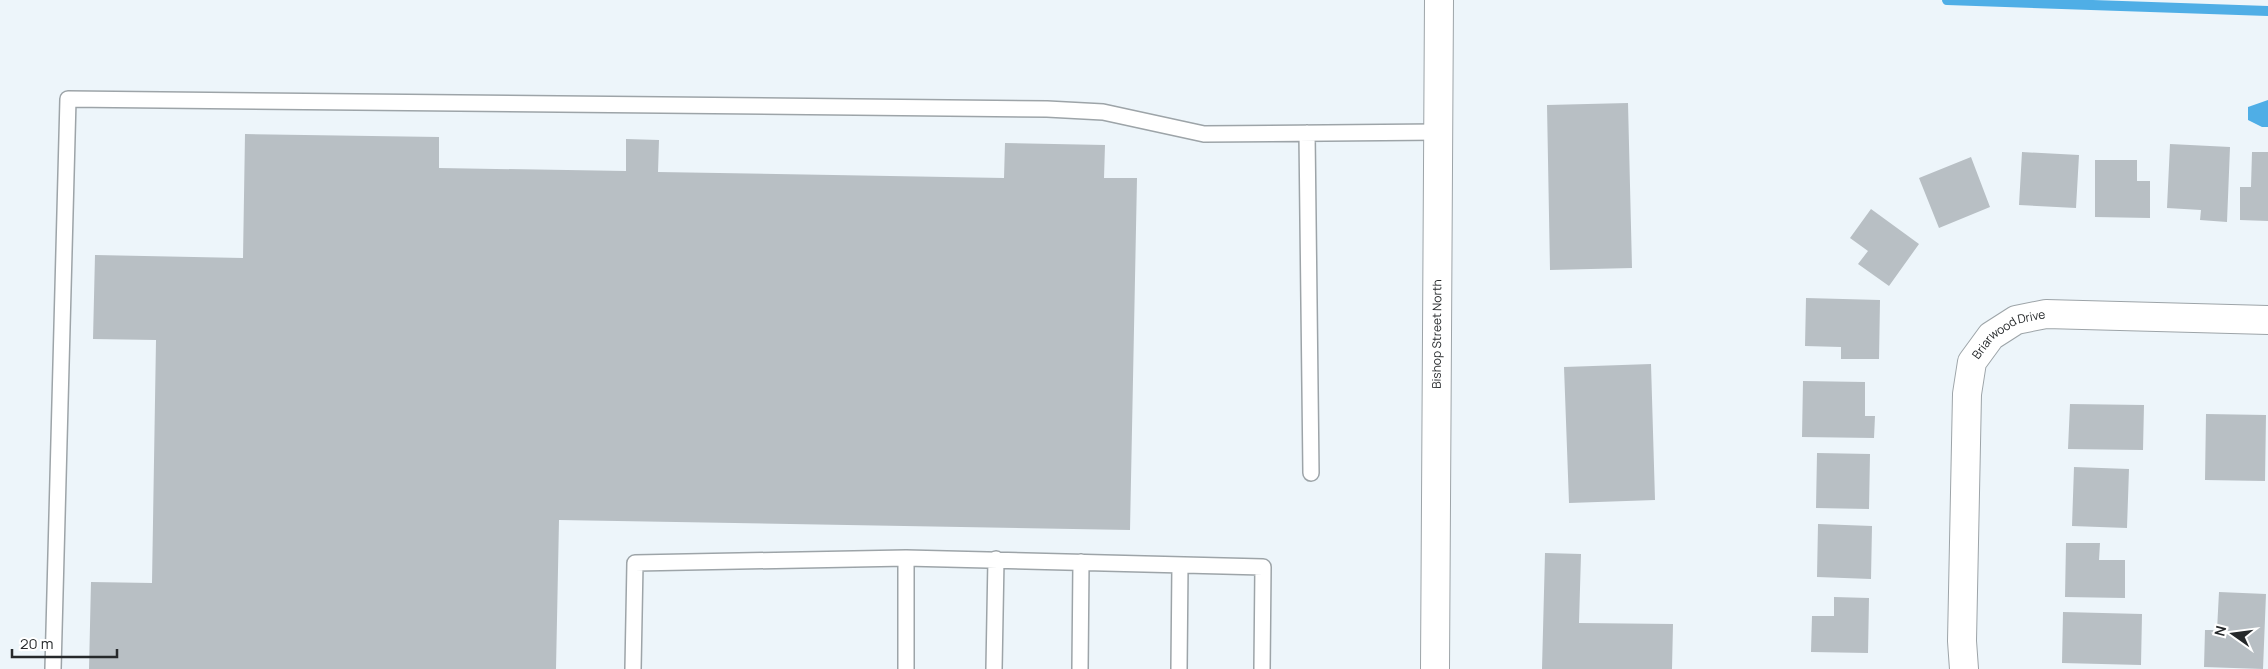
<svg xmlns="http://www.w3.org/2000/svg" width="2268" height="669" viewBox="0 0 2268 669" font-family="Manrope,sans-serif">
  <rect width="100%" height="100%" fill="#edf5fa"/>
  <!-- water -->
  <path fill="#4faee6" d="M 2268,100 L 2268,127 L 2262,127 L 2248,120 L 2248,107 Z"/>
  <g fill="none" stroke-linecap="round" stroke-linejoin="round">
    <!-- stream -->
    <path stroke="#4faee6" stroke-width="10" d="M 1947,0 L 2268,11"/>
  </g>
  <!-- building -->
  <path fill="#b8bfc4" d="M 1628,103 L 1632,268 L 1550,270 L 1547,105 Z
    M 245,134 L 439,137 L 439,168 L 626,171 L 626,139 L 659,140 L 658,172 L 1004,178 L 1005,143 L 1105,145 L 1104,178 L 1137,178 L 1130,530 L 559,520 L 556,669 L 89,669 L 91,582 L 152,583 L 156,340 L 93,339 L 95,255 L 243,258 Z
    M 2170,144 L 2230,147 L 2227,222 L 2200,220 L 2201,210 L 2167,208 Z
    M 2022,152 L 2079,155 L 2076,208 L 2019,205 Z
    M 2252,152 L 2268,152 L 2268,221 L 2240,220 L 2240,187 L 2251,187 Z
    M 1971,157 L 1990,207 L 1939,228 L 1919,178 Z
    M 2095,160 L 2137,160 L 2137,181 L 2150,181 L 2150,218 L 2095,217 Z
    M 1871,209 L 1919,244 L 1889,286 L 1858,264 L 1868,251 L 1850,238 Z
    M 1806,298 L 1880,300 L 1879,359 L 1841,359 L 1841,347 L 1805,346 Z
    M 1651,364 L 1655,500 L 1569,503 L 1564,367 Z
    M 1803,381 L 1865,382 L 1865,416 L 1875,416 L 1874,438 L 1802,437 Z
    M 2070,404 L 2144,405 L 2143,450 L 2068,449 Z
    M 2206,414 L 2266,415 L 2265,481 L 2205,480 Z
    M 1817,453 L 1870,454 L 1869,509 L 1816,508 Z
    M 2074,467 L 2129,469 L 2127,528 L 2072,526 Z
    M 1818,524 L 1872,526 L 1871,579 L 1817,577 Z
    M 2066,543 L 2100,543 L 2099,560 L 2125,560 L 2125,598 L 2065,597 Z
    M 1545,553 L 1581,554 L 1579,623 L 1673,624 L 1672,669 L 1542,669 Z
    M 2219,592 L 2266,594 L 2263,669 L 2204,667 L 2205,630 L 2217,630 Z
    M 1834,597 L 1869,598 L 1868,653 L 1811,652 L 1812,616 L 1834,616 Z
    M 2063,612 L 2142,614 L 2141,665 L 2062,663 Z"/>
  <g fill="none" stroke-linecap="round" stroke-linejoin="round">
    <!-- lane casing -->
    <g stroke="#9da4a8" stroke-width="18">
      <path id="lane" d="M 1307,133 L 1311,473
        M 53,669 L 68,99 L 1047,109 L 1103,112 L 1204,134 L 1439,132
        M 633,669 L 635,563 L 906,558 L 1263,567 L 1262,669
        M 906,669 L 906,558
        M 994,669 L 996,559
        M 1080,669 L 1081,562
        M 1179,669 L 1180,565"/>
    </g>
    <!-- street casing -->
    <g stroke="#9da4a8" stroke-width="30">
      <g id="street">
        <path id="s1" d="M 1964,669 L 1962,641 L 1967,394 L 1972,362 L 1991,336 L 2016,320 L 2046,314 L 2268,320"/>
      </g>
    </g>
    <!-- secondary casing -->
    <g stroke="#9da4a8" stroke-width="30">
      <g id="secondary">
        <path id="s2" d="M 1435,669 L 1439,0"/>
      </g>
    </g>
    <!-- lane -->
    <use href="#lane" stroke="#fff" stroke-width="15"/>
    <!-- street -->
    <use href="#street" stroke="#fff" stroke-width="28"/>
    <!-- secondary -->
    <use href="#secondary" stroke="#fff" stroke-width="28"/>
  </g>
  <g text-anchor="middle" stroke-width="4.5" stroke-linejoin="round" paint-order="stroke">
    <!-- street labels -->
    <g font-size="12" fill="#26292b" stroke="#fff">
      <text dy="4" stroke="none"><textPath href="#s2" startOffset="335">Bishop Street North</textPath></text>
      <text dy="4" stroke="none"><textPath href="#s1" startOffset="356">Briarwood Drive</textPath></text>
    </g>
  </g>
  <!-- north arrow -->
  <g transform="translate(2233 634) rotate(284)" stroke="#ffffff" stroke-width="4" paint-order="stroke">
  <path d="M0-4L9 19L0 12L-9 19Z" fill="#26292b"/>
  <text y="-8" font-size="14" font-weight="bold" text-anchor="middle" fill="#26292b">N</text>
  </g>
  <!-- scale -->
  <path d="M12 649v8h105v-8" fill="none" stroke="#26292b" stroke-width="2.5"/>
  <text x="20" y="649" font-size="15" fill="#26292b" stroke="#ffffff" stroke-width="4" paint-order="stroke">20 m</text>
</svg>
